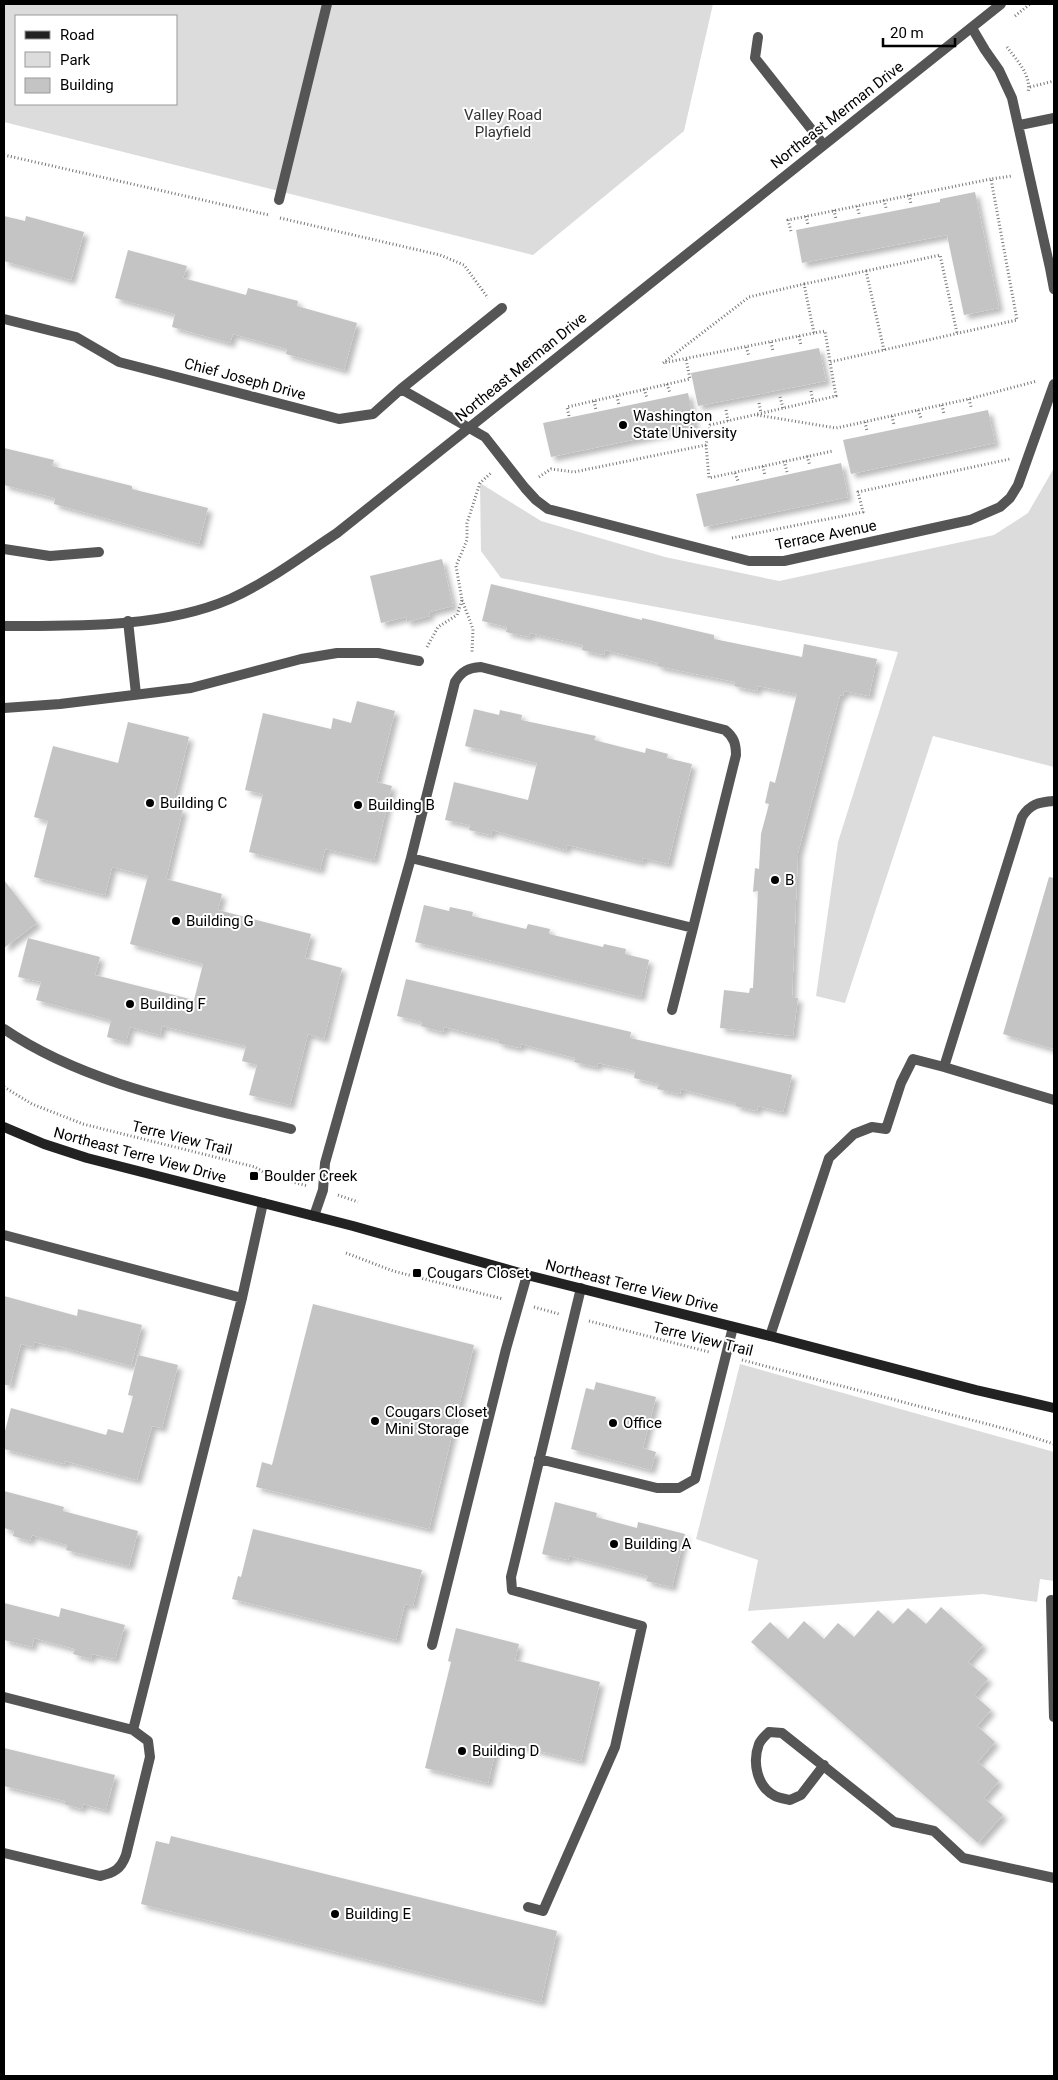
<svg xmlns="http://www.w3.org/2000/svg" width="1058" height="2080" viewBox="0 0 1058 2080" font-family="Roboto,sans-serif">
  <defs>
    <filter id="shadow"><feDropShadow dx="4.5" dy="4.5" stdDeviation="2.5" flood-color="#0004"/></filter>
  </defs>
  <rect width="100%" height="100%" fill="#fff"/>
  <!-- green -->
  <path fill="#dcdcdc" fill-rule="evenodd" d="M 4,4 L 713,4 L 684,131 L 533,255 L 4,122 ZM 16,16 L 176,16 L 176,104 L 16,104 Z
    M 1054,468 L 1054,767 L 933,736 L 845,1003 L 816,996 L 838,842 L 898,652 L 501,578 L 481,551 L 480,483 L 541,521 L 665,557 L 779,581 L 994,535 L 1028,513 Z
    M 740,1364 L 1054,1452 L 1054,1581 L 1040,1579 L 1037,1602 L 983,1594 L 748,1611 L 758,1560 L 696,1539 Z"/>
  <!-- building -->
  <path fill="#c4c4c4" filter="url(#shadow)" d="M 975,192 L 999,308 L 964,315 L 947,235 L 802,263 L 796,230 L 940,202 L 940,199 Z
    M 4,216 L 25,221 L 26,216 L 84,232 L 71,280 L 4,261 Z
    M 128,250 L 187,266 L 183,278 L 246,295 L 248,288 L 298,301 L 297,306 L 357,323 L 344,370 L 286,354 L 287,349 L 233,334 L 230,343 L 172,327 L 175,314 L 115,298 Z
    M 819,348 L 826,381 L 698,406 L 691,373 Z
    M 688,393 L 695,427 L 551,457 L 543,423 Z
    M 988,410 L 995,443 L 851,474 L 843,440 Z
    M 4,448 L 54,460 L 52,466 L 132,486 L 132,489 L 208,508 L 199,544 L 54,504 L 55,498 L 4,485 Z
    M 841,463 L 848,497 L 704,527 L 696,494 Z
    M 442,559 L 453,606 L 429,612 L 430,616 L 407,622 L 406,617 L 381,623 L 370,576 Z
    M 491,584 L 642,620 L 642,618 L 714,635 L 714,639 L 802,657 L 804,644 L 877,659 L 869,696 L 844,691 L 843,696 L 840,695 L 798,853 L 792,997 L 798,998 L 793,1036 L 720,1028 L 724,990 L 749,993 L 750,988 L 753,988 L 758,891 L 753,892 L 755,868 L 759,869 L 761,834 L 769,804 L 765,803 L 770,781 L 775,783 L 797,694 L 758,686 L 757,691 L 734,686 L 735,682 L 657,666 L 658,663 L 605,650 L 604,655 L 582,650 L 583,645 L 530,633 L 529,637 L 506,632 L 507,627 L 482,621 Z
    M 357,701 L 395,711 L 377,782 L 392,786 L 374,860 L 325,849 L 320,870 L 249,852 L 263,794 L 245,790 L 263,713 L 331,729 L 333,718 L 351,723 Z
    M 474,709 L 499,715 L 500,710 L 522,715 L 521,720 L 596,736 L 594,740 L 645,753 L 646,748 L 668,754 L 667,758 L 692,764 L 668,864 L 643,858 L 642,862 L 567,845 L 566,850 L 492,830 L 491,835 L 469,830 L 470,825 L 445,820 L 454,782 L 528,800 L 537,763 L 465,746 Z
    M 128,722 L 189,737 L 172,806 L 183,809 L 166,879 L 222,894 L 218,910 L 311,934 L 305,958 L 342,968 L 324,1039 L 308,1034 L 290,1105 L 249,1095 L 257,1065 L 242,1061 L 246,1046 L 162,1026 L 160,1035 L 130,1027 L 126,1042 L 107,1037 L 111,1020 L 36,1000 L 41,982 L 18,977 L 28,938 L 100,957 L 95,975 L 194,1000 L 203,964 L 130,944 L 148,876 L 112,867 L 105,895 L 34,877 L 48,821 L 34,817 L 53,746 L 118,763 Z
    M 1049,877 L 1054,878 L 1054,1049 L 1003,1034 Z
    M 4,880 L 37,923 L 4,948 Z
    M 424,905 L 449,911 L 450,907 L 473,912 L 472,916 L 526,929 L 528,924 L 550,929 L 549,934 L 603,947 L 604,944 L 626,949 L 625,954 L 649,960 L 641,997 L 415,942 Z
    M 406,979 L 631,1032 L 630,1038 L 792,1075 L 783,1112 L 758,1106 L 757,1111 L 735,1106 L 736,1103 L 681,1089 L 680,1094 L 657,1089 L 659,1084 L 634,1078 L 635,1071 L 598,1063 L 597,1067 L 574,1062 L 575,1058 L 521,1044 L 520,1048 L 498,1043 L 499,1040 L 444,1027 L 443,1032 L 421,1026 L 422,1022 L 397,1016 Z
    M 4,1296 L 77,1316 L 78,1309 L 142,1325 L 131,1366 L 58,1346 L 57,1347 L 34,1342 L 33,1347 L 21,1344 L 10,1385 L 4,1385 Z
    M 313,1304 L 474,1345 L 429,1529 L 256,1487 L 262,1462 L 272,1465 Z
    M 138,1355 L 178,1365 L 162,1428 L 152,1426 L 137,1480 L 65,1461 L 64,1464 L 4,1449 L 4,1435 L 11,1408 L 106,1435 L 108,1429 L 123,1433 L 133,1396 L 128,1395 Z
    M 596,1382 L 656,1397 L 643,1448 L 656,1452 L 651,1470 L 571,1449 L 586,1388 L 594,1390 Z
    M 4,1491 L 64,1507 L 63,1511 L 138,1531 L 129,1566 L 66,1550 L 67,1545 L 32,1535 L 30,1541 L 13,1536 L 14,1531 L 4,1528 Z
    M 555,1502 L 597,1513 L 596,1517 L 637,1528 L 638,1522 L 685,1534 L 672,1587 L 646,1581 L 648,1576 L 569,1556 L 568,1560 L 542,1554 Z
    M 253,1529 L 422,1570 L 413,1606 L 405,1604 L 396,1640 L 232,1599 L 238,1576 L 241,1577 Z
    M 4,1603 L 59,1617 L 61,1608 L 125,1625 L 115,1659 L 92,1654 L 91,1659 L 73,1654 L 75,1649 L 34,1638 L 32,1647 L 4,1640 Z
    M 941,1607 L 983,1645 L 968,1662 L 988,1679 L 974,1695 L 991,1710 L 977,1726 L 995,1742 L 978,1762 L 999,1781 L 984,1798 L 1003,1815 L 978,1843 L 751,1642 L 770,1622 L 788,1639 L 804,1621 L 824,1639 L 838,1623 L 854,1637 L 878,1610 L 893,1624 L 908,1608 L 926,1624 Z
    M 456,1628 L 519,1644 L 515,1660 L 600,1682 L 581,1761 L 498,1741 L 488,1783 L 425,1768 L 451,1662 L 448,1661 Z
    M 4,1748 L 115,1775 L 106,1810 L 83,1804 L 82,1809 L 64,1804 L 65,1801 L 4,1786 Z
    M 171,1836 L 557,1931 L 541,2002 L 141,1904 L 156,1841 L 169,1844 Z"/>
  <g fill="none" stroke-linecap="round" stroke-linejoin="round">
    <!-- path -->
    <path stroke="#777" stroke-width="3" stroke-dasharray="1 2.5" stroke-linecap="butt" d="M 1015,16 L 1030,4
      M 1007,47 C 1016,59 1032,76 1028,92
      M 1030,87 L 1054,81
      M 4,155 L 269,215
      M 909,195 L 911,204
      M 884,200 L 886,208
      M 857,206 L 859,214
      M 834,210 L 836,219
      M 806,216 L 808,225
      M 280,218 L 440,255 L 464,265 L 488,298
      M 791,231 L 788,220 L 991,179
      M 866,271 L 940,255 L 957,333
      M 804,284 L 866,271 L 884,350
      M 814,333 L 663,363 L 749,297 L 804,284 L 814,333 L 825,331 L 830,362
      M 799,336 L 801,345
      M 771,342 L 773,351
      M 746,347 L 749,356
      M 667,384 L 670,393
      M 644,389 L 647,398
      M 811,391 L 813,401
      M 617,396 L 619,405
      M 780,397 L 783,408
      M 969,399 L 971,407
      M 594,401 L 596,410
      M 759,403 L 761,413
      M 942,405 L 944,414
      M 726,410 L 728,421
      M 918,410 L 921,418
      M 757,415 L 836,428 L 969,399 L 1037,381
      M 569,416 L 567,407 L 690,379 L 686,359
      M 892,416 L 894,425
      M 865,422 L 867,431
      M 706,445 L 709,478 L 833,451
      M 807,456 L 810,466
      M 784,461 L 787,472
      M 763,466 L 765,476
      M 735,473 L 738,481
      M 539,477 L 551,469 L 574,472 L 706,445 L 710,425 L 836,396 L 830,362 L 1017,320 L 991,179 L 1012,176
      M 732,538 L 863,512 L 858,492 L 1010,459
      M 462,600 L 473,629 L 472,652
      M 427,647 L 438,627 L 457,615 L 462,600 L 456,566 L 467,540 L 467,523 L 480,483 L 492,472
      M 4,1087 L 32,1104 L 83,1124 L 255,1167 L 270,1176 L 308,1186
      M 338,1195 L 358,1202
      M 346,1253 L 393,1271 L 503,1299
      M 534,1307 L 559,1314
      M 589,1321 L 709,1352
      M 742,1360 L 1010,1430 L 1054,1444"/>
    <!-- service -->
    <path stroke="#555" stroke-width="10" d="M 972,28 L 985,50 L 999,70 L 1012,98 L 1050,268 L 1054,267
      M 758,37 L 755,58 L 823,144
      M 1020,125 L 1054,118
      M 279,200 L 327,4
      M 1050,268 L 1054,289
      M 4,319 L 76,337 L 119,362 L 339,419 L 373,414 L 401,389 L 485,437 L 525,488 L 536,500 L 548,509 L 749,561 L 784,561 L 970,520 L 1000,507 L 1010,498 L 1018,485 L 1054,384
      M 401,389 L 502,308
      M 4,549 L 50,556 L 99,552
      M 128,621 L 136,694
      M 1054,801 C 1039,802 1030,804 1022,817 L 944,1067 L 1054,1100
      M 672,1010 L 693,928
      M 314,1216 L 323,1190 L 325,1163 L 411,858 L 693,928 L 736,755 C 736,744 734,737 725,730 L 481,667 C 468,668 462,671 455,682 L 411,858
      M 4,1235 L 242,1298
      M 770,1336 L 829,1158 L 854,1134 L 872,1127 L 886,1129 L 901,1083 L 913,1059 L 944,1067
      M 539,1459 L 657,1488 L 679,1488 L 695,1479 L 733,1327
      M 1051,1600 L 1054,1717
      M 432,1645 L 506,1349 L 527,1275
      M 4,1697 L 133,1730 L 148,1741 L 150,1757 L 126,1855 C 121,1869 114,1873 100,1876 L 4,1853
      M 133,1730 L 242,1298 L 263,1203
      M 824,1765 L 801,1795 L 790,1800 C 785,1799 779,1798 775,1796 C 757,1787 752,1762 759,1744 C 761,1739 766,1735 769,1732 L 782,1733 L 894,1822 L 934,1831 L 963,1858 L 1054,1878
      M 528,1907 L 543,1911 L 615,1747 L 642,1626 L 512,1590 L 511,1577 L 581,1288"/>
    <!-- minor -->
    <path stroke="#555" stroke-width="10" d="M 4,708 L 60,704 L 191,688 L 301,659 L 337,653 L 378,653 L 419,661
      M 4,1029 C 86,1085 196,1105 291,1129"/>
    <!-- tertiary -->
    <path stroke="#555" stroke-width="10" d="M 4,626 C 76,626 163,628 230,599 C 268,582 302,556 337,533 L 1001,4"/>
    <!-- secondary -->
    <path stroke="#222" stroke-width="10" d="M 4,1127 L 44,1144 L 87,1158 L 353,1226 L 527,1275 L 770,1336 L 976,1390 L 1054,1408"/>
  </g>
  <!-- markers -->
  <g fill="#000" stroke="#fff" stroke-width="2">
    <circle cx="623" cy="425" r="5"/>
    <circle cx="150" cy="803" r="5"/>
    <circle cx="358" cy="805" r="5"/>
    <circle cx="775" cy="880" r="5"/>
    <circle cx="176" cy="921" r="5"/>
    <circle cx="130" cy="1004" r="5"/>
    <rect x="249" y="1171" width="10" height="10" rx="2.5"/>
    <rect x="412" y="1268" width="10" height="10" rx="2.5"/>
    <circle cx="375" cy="1421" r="5"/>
    <circle cx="613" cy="1423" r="5"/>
    <circle cx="614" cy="1544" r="5"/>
    <circle cx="462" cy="1751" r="5"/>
    <circle cx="335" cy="1914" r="5"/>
  </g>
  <g text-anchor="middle" stroke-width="4" stroke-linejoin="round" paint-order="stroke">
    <!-- park labels -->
    <g font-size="15" fill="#333" stroke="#fff">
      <text x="503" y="120">Valley Road<tspan x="503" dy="17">Playfield</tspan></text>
    </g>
    <!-- street labels -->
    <g font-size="15" fill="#000" stroke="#fff">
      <text transform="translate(837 115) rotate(-38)" y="5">Northeast Merman Drive</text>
      <text transform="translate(521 367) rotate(-39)" y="5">Northeast Merman Drive</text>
      <text transform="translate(245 379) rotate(15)" y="5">Chief Joseph Drive</text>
      <text transform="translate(826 535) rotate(-11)" y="5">Terrace Avenue</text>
      <text transform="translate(182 1138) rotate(14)" y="5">Terre View Trail</text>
      <text transform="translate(140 1155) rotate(15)" y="5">Northeast Terre View Drive</text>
      <text transform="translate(632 1286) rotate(14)" y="5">Northeast Terre View Drive</text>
      <text transform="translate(703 1339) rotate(14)" y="5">Terre View Trail</text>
    </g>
    <!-- poi labels -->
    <g font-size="15" fill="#000" stroke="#fff" text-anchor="start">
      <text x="633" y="421">Washington<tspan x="633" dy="17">State University</tspan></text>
      <text x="160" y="808">Building C</text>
      <text x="368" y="810">Building B</text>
      <text x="785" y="885">B</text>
      <text x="186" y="926">Building G</text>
      <text x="140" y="1009">Building F</text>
      <text x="264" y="1181">Boulder Creek</text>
      <text x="427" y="1278">Cougars Closet</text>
      <text x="385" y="1417">Cougars Closet<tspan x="385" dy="17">Mini Storage</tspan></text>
      <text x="623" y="1428">Office</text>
      <text x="624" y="1549">Building A</text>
      <text x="472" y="1756">Building D</text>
      <text x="345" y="1919">Building E</text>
    </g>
  </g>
  <!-- border -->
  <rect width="1058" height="2080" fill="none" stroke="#000000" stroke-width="10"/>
  <!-- legend -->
  <rect x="15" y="15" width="162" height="90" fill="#ffffff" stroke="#999999"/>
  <rect x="25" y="31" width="25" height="8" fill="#222222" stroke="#999999"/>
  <text x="60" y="40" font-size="15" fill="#000000">Road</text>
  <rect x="25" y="52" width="25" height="15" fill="#dcdcdc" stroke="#999999"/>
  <text x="60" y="65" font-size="15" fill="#000000">Park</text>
  <rect x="25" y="78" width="25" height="15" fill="#c4c4c4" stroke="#999999"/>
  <text x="60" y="90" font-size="15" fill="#000000">Building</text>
  <!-- scale -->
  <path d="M883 38v8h72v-8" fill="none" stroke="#000000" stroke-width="2.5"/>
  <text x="890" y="38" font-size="15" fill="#000000" stroke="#ffffff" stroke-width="4" paint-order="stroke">20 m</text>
</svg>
